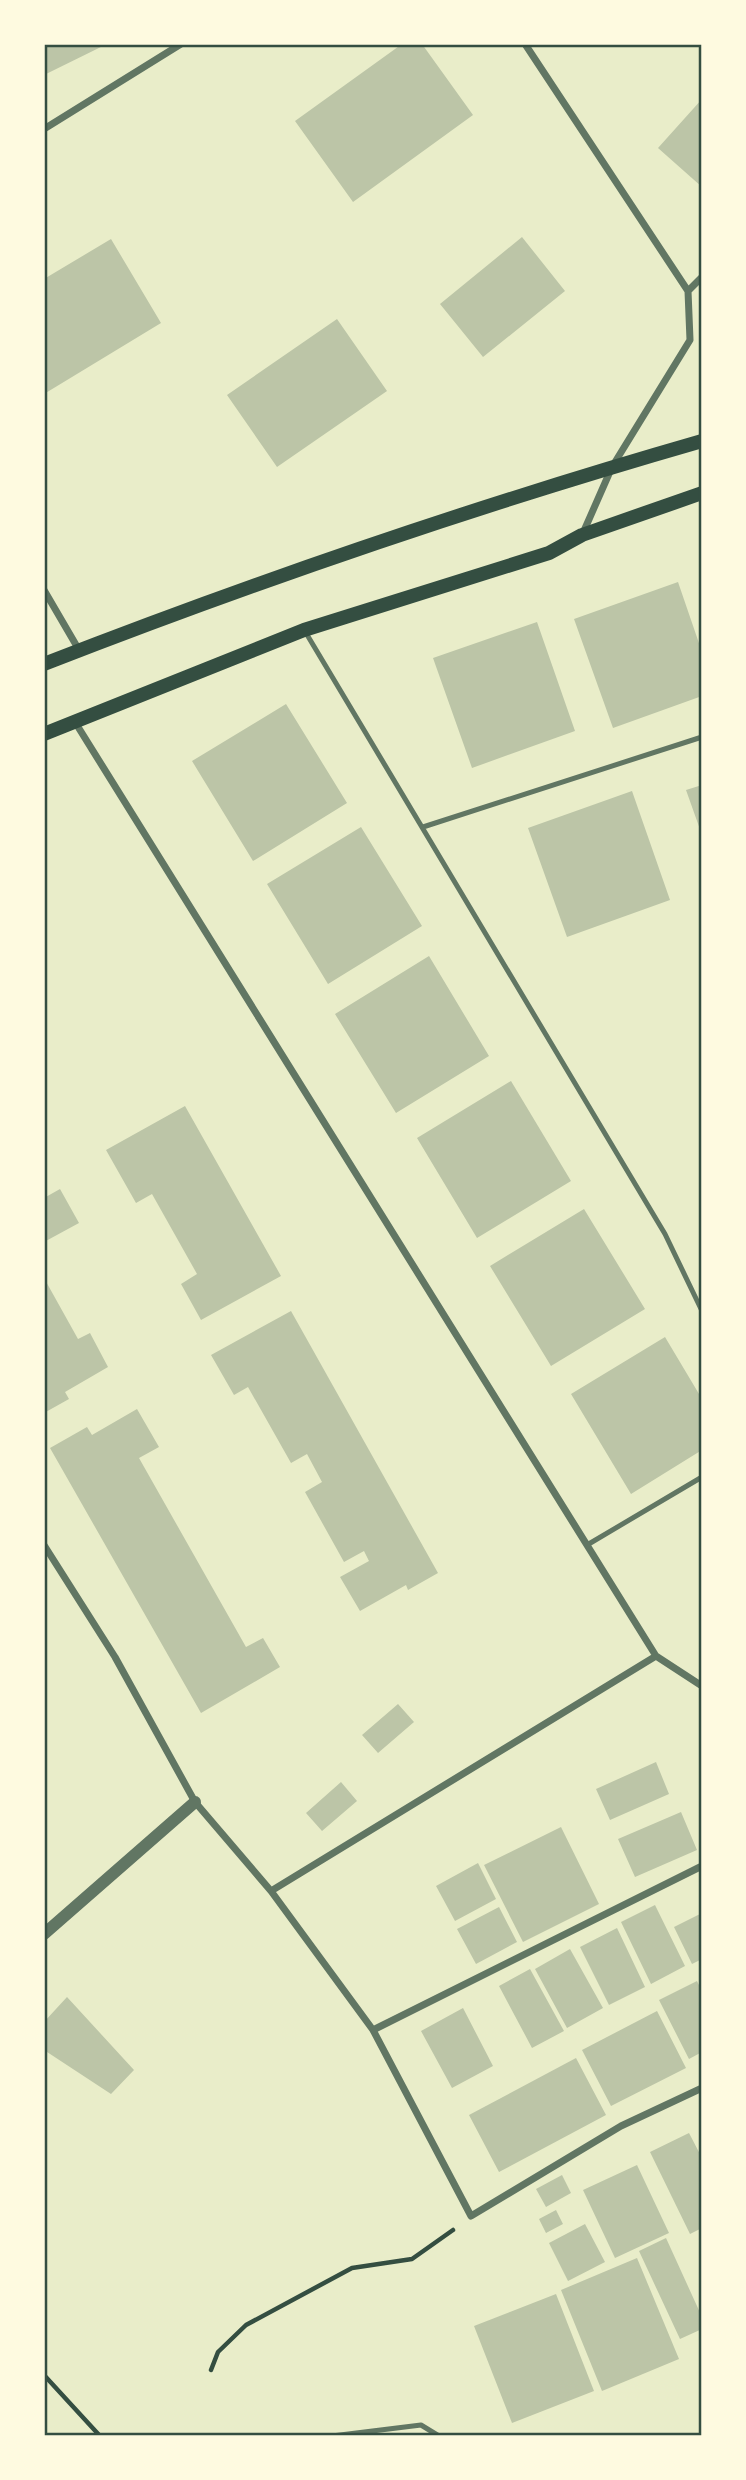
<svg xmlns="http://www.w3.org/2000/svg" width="746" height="2480" viewBox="0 0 746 2480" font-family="'Zilla Slab',serif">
  <rect width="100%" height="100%" fill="#e9edc9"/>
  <!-- building -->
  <path fill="#bcc5a7" d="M 44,44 L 107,44 L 44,75 Z
    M 402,44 L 422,44 L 473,115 L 353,202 L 295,121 Z
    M 702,99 L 702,187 L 658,148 Z
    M 522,237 L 565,291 L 483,357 L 440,304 Z
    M 111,239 L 161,323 L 44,394 L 44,279 Z
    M 337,319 L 387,391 L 277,467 L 227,395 Z
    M 678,582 L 702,652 L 702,696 L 613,728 L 574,619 Z
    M 537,622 L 575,731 L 472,768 L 433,658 Z
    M 286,704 L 347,803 L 253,861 L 192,761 Z
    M 702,785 L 702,835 L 686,790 Z
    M 632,791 L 670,900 L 567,937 L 528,828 Z
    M 361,827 L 422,926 L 328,984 L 267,884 Z
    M 429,956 L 489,1056 L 396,1113 L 335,1014 Z
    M 511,1081 L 571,1181 L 477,1238 L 417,1138 Z
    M 185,1106 L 281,1276 L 201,1320 L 181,1284 L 197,1274 L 152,1194 L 136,1203 L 106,1150 Z
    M 60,1189 L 79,1223 L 44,1242 L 44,1198 Z
    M 584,1209 L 645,1309 L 551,1366 L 490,1266 Z
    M 44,1278 L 78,1339 L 90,1333 L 108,1367 L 65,1392 L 69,1399 L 44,1413 Z
    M 291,1311 L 438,1573 L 408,1590 L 406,1585 L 360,1611 L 340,1577 L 369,1561 L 364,1551 L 344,1562 L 305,1492 L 322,1482 L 307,1454 L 291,1463 L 248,1387 L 234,1395 L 211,1355 Z
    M 665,1337 L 702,1399 L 702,1450 L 631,1494 L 571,1394 Z
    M 137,1409 L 159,1447 L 139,1458 L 246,1647 L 263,1638 L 280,1667 L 201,1713 L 50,1448 L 87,1427 L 92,1435 Z
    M 398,1704 L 414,1722 L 378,1753 L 362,1735 Z
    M 656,1762 L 669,1794 L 610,1820 L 596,1789 Z
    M 341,1782 L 357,1801 L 322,1831 L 306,1813 Z
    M 681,1812 L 697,1850 L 635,1877 L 618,1839 Z
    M 561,1827 L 599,1904 L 523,1942 L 484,1865 Z
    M 478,1863 L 496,1899 L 455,1921 L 436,1886 Z
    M 655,1905 L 685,1966 L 651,1984 L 621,1922 Z
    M 499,1907 L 517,1942 L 476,1964 L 457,1929 Z
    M 702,1913 L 702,1959 L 692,1964 L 674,1927 Z
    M 617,1928 L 645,1987 L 609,2005 L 580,1947 Z
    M 570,1949 L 603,2008 L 567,2028 L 535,1969 Z
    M 530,1969 L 564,2031 L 532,2048 L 499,1986 Z
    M 697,1981 L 702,1991 L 702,2052 L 689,2059 L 659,2000 Z
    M 67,1997 L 134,2070 L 111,2094 L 44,2050 L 44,2022 Z
    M 463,2008 L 493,2066 L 452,2088 L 421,2031 Z
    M 657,2011 L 686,2068 L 611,2106 L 582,2050 Z
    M 576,2058 L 606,2115 L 499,2172 L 469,2115 Z
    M 689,2133 L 702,2158 L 702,2228 L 690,2234 L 650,2152 Z
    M 637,2165 L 669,2233 L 615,2258 L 583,2190 Z
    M 562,2175 L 571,2193 L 546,2207 L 536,2189 Z
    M 556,2210 L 563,2224 L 546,2233 L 539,2219 Z
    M 585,2224 L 605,2262 L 568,2281 L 549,2243 Z
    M 666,2238 L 702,2317 L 702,2329 L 680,2339 L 639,2251 Z
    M 637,2258 L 679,2359 L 602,2391 L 561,2290 Z
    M 556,2294 L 594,2391 L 512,2423 L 474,2326 Z"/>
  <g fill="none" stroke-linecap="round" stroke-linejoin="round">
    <!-- path -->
    <path stroke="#344e41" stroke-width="4.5" d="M 211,2370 L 218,2352 L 246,2325 L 352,2268 L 412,2259 L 453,2230
      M 44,2375 L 100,2436"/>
    <!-- service -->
    <path stroke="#617663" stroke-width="5" d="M 306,633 L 665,1234 L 702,1311
      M 423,827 L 702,737
      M 587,1545 L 702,1477
      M 332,2436 L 421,2425 L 439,2436"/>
    <!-- minor -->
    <path stroke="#617663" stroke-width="7" d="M 525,44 L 688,291
      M 44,129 L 181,44
      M 583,533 L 612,467 L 690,340 L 688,291 L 702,277
      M 44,590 L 79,650
      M 75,722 L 656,1656 L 702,1686
      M 44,1545 L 115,1657 L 195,1802 L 271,1891 L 373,2030 L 471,2216 L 621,2126 L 702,2088
      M 271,1891 L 656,1656
      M 373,2030 L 702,1866"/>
    <!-- tertiary -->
    <path stroke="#617663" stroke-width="12" d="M 44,1934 L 195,1802"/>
    <!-- secondary -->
    <path stroke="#344e41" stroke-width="14" d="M 44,664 C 260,580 479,505 702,441
      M 44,734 L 304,630 L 549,553 L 582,535 L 702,493"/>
  </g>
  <!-- border -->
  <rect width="746" height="2480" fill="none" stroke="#fefae0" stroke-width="91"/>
  <rect x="46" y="46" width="654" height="2388" fill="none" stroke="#344e41" stroke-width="2.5"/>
</svg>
